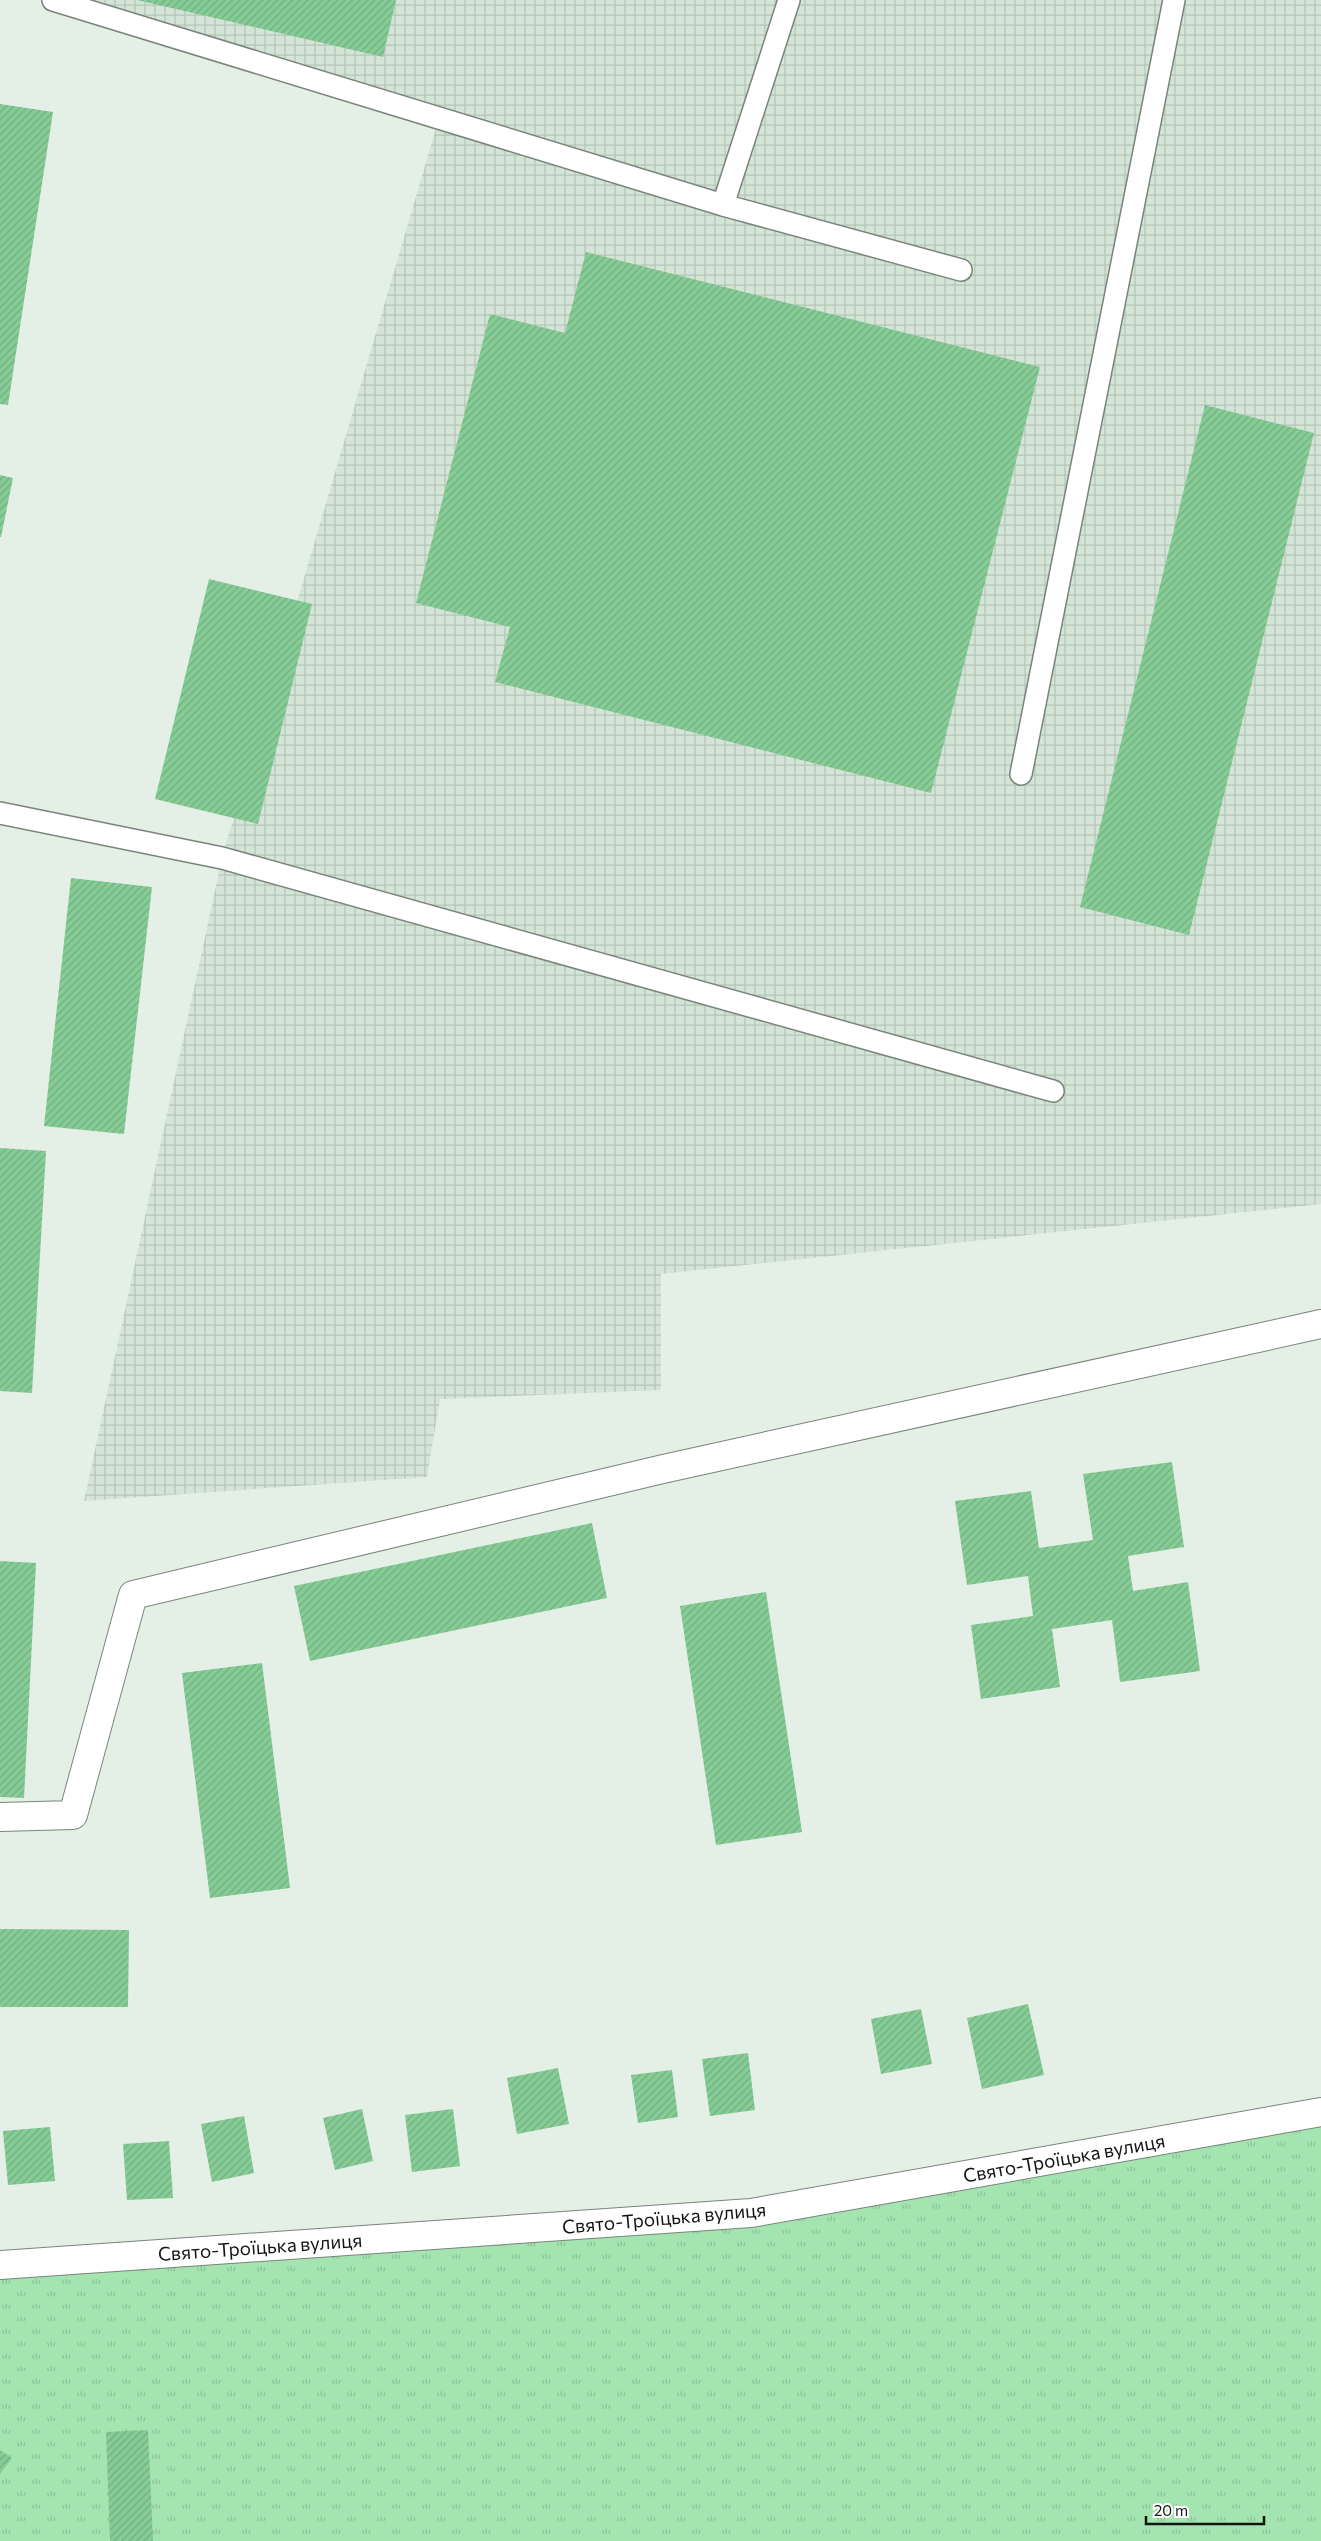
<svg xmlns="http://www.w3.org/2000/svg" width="1321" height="2541" viewBox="0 0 1321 2541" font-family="Commissioner,sans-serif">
  <defs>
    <pattern id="industrial-grid" width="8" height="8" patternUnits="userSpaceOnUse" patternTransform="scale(1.25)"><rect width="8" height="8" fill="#d4e5d7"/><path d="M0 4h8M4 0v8" fill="none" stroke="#b5c4b8"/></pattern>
    <pattern id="grass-tufts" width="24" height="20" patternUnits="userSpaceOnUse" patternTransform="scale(1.25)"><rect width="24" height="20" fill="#a3e4b1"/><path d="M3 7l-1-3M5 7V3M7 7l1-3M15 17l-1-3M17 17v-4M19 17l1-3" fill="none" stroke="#8bc397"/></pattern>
    <pattern id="building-hatch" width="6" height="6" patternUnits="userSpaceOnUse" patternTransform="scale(1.25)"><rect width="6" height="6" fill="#86cc96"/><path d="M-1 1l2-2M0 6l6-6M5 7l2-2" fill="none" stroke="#73ae80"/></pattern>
  </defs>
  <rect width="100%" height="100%" fill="#e4efe6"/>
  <!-- industrial -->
  <path fill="url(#industrial-grid)" d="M 53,0 L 1321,0 L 1321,1204 L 661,1274 L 661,1390 L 440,1399 L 427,1477 L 84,1501 L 222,858 L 439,118 Z"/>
  <!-- grass -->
  <path fill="url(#grass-tufts)" d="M 1321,2112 L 1321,2541 L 0,2541 L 0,2265 L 751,2213 Z"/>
  <!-- building -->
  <path fill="url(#building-hatch)" d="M 137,0 L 396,0 L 383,57 Z
    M 0,104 L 53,112 L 8,405 L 0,404 Z
    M 586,252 L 1040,367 L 931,793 L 495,682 L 510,627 L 416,603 L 490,314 L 565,333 Z
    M 1205,405 L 1314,433 L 1189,935 L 1080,907 Z
    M 0,475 L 13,478 L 1,537 L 0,537 Z
    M 209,579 L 312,604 L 258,824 L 155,799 Z
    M 71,878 L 152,887 L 124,1134 L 44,1126 Z
    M 0,1148 L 46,1151 L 32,1393 L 0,1391 Z
    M 1172,1462 L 1184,1547 L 1128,1556 L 1133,1591 L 1188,1582 L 1200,1671 L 1120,1682 L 1112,1620 L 1052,1629 L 1060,1687 L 981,1699 L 971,1625 L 1033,1616 L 1028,1576 L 967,1585 L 955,1501 L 1031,1491 L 1039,1548 L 1093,1540 L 1083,1474 Z
    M 592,1523 L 607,1598 L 310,1661 L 294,1586 Z
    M 0,1561 L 36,1563 L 24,1798 L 0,1797 Z
    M 766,1592 L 802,1832 L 716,1845 L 680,1606 Z
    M 262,1663 L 290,1888 L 210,1898 L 182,1673 Z
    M 0,1929 L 129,1930 L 128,2007 L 0,2007 Z
    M 1028,2004 L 1044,2075 L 982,2089 L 967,2018 Z
    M 921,2009 L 932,2064 L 881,2074 L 871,2019 Z
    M 748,2053 L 755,2110 L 710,2116 L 702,2059 Z
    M 558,2068 L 569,2124 L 517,2134 L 507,2078 Z
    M 672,2070 L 678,2117 L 638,2123 L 631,2075 Z
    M 362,2109 L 373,2161 L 335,2170 L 323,2118 Z
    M 453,2109 L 460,2166 L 412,2172 L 405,2115 Z
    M 244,2116 L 254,2173 L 212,2182 L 201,2124 Z
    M 50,2127 L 55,2181 L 8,2185 L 3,2131 Z
    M 169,2141 L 173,2198 L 127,2200 L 123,2144 Z
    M 148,2430 L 153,2541 L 110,2541 L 106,2432 Z
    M 0,2450 L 12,2458 L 0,2474 Z"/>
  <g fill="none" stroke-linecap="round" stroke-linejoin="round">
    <!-- lane casing -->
    <g stroke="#7a847c" stroke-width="24">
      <path id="lane" d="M 53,0 L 723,205 L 961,270
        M 723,205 L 789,0
        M 1021,774 L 1174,0
        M 0,813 L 222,858 L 1053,1091"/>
    </g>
    <!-- street casing -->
    <g stroke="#7a847c" stroke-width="30">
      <path id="street" d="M 0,1817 L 73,1815 L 133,1595 L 663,1469 L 1321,1324
        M 0,2265 L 751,2213 L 1321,2112"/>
    </g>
    <!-- lane -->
    <use href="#lane" stroke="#fff" stroke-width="21"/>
    <!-- street -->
    <use href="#street" stroke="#fff" stroke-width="28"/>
  </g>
  <g text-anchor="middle" stroke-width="4" stroke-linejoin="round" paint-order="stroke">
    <!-- street labels -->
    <g font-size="19" fill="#121613" stroke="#fff">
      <text transform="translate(1064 2158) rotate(-10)" y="7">Свято-Троїцька вулиця</text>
      <text transform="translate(664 2218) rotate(-5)" y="7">Свято-Троїцька вулиця</text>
      <text transform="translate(260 2247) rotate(-4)" y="7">Свято-Троїцька вулиця</text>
    </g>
  </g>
  <!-- scale -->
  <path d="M1146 2516v8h118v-8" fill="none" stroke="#121613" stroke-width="2.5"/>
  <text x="1154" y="2516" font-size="15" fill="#121613" stroke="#ffffff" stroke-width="4" paint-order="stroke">20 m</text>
</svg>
